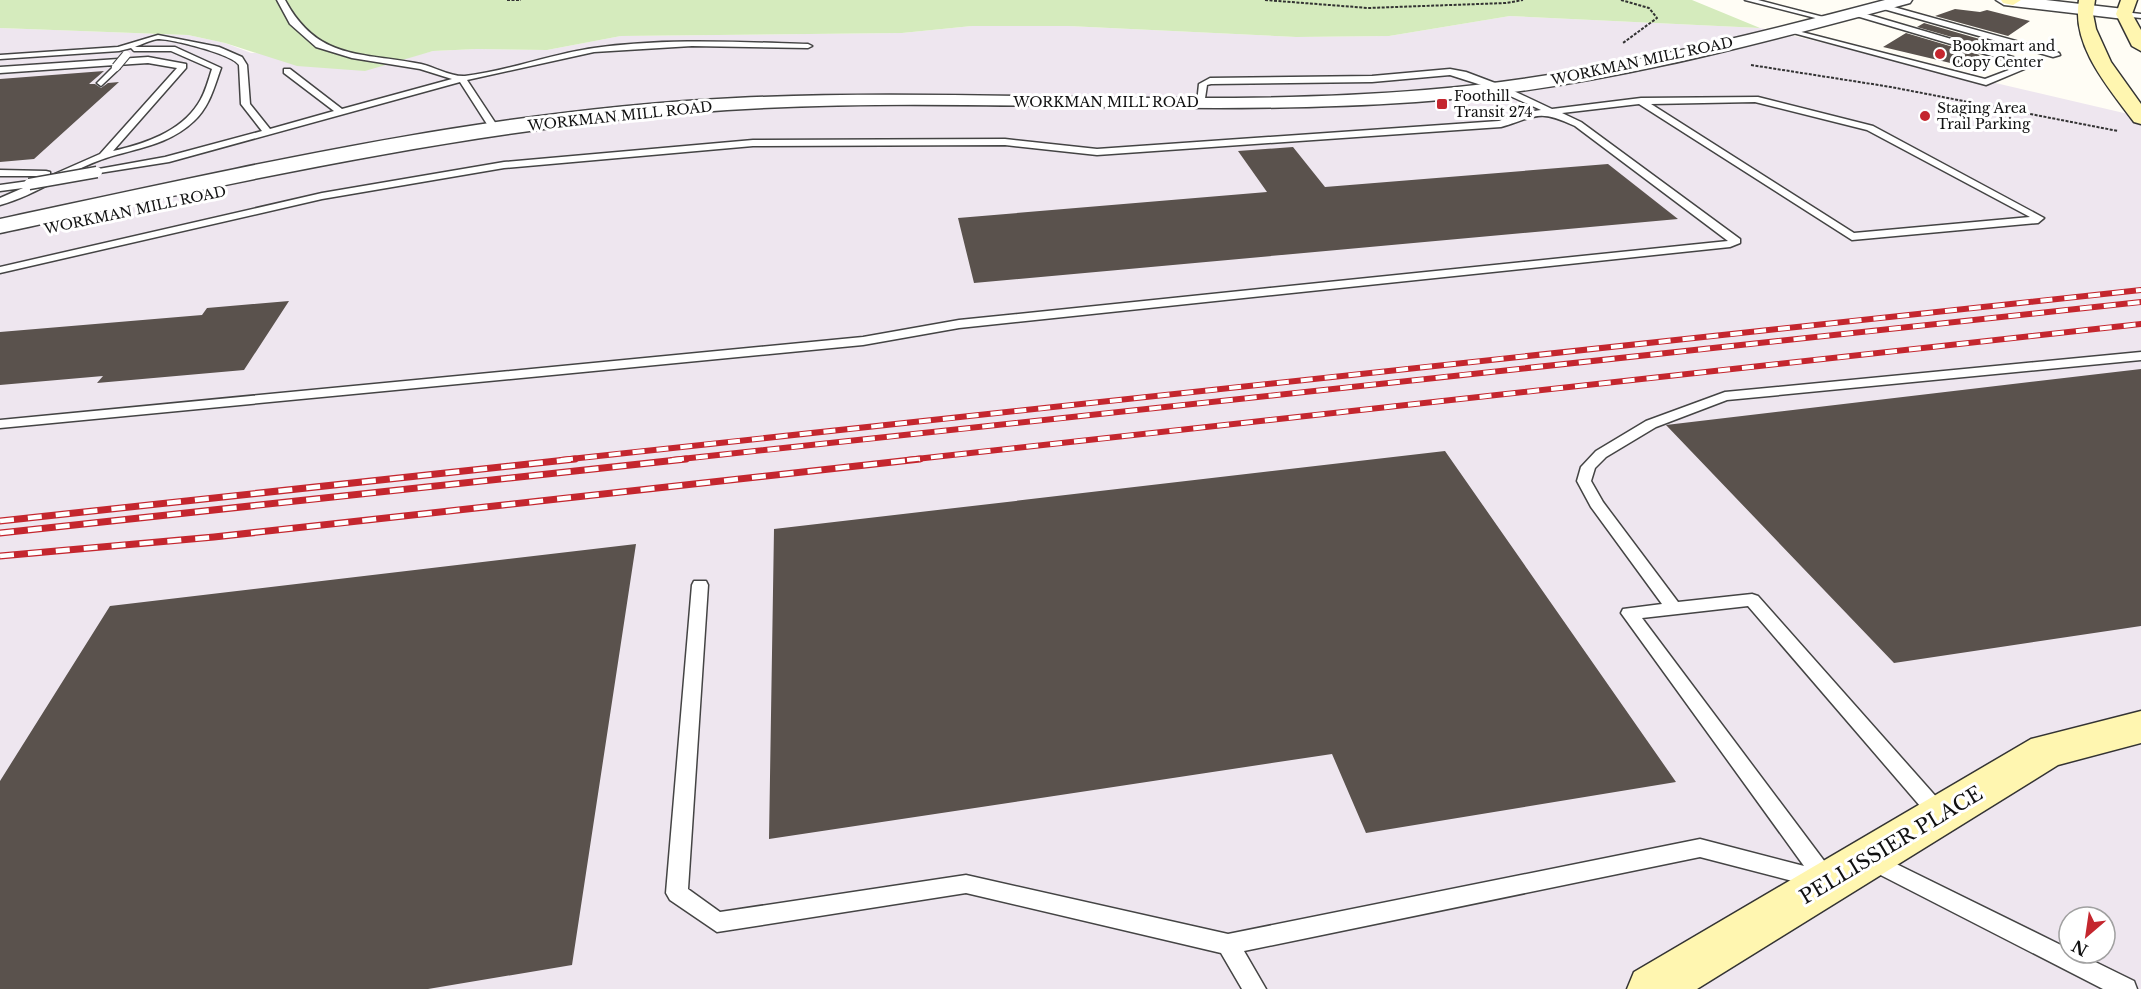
<svg xmlns="http://www.w3.org/2000/svg" width="2141" height="989" viewBox="0 0 2141 989" font-family="'Libre Baskerville',serif">
  <rect width="100%" height="100%" fill="#fffdf5"/>
  <!-- industrial -->
  <path fill="#eee6ef" fill-rule="evenodd" d="M 1510,16 L 1760,28 L 2141,117 L 2141,989 L 0,989 L 0,28 L 188,35 L 225,43 L 251,53 L 412,56 L 433,51 L 477,49 L 547,50 L 621,36 L 902,33 L 972,26 L 1068,26 L 1296,37 L 1389,36 ZM 2069,917 L 2105,917 L 2105,953 L 2069,953 Z"/>
  <!-- green -->
  <path fill="#d5ebbd" d="M 0,0 L 1692,0 L 1760,28 L 1510,16 L 1389,36 L 1296,37 L 1068,26 L 972,26 L 902,33 L 621,36 L 547,50 L 477,49 L 433,51 L 365,71 L 297,66 L 225,43 L 188,35 L 0,28 Z"/>
  <!-- building -->
  <path fill="#5a524d" d="M 1955,9 L 1980,12 L 1987,10 L 2030,21 L 2008,36 L 1935,16 Z
    M 1924,23 L 1997,44 L 1990,48 L 1917,27 Z
    M 1906,33 L 1980,55 L 1963,66 L 1883,47 Z
    M 104,71 L 89,84 L 95,84 L 101,88 L 108,83 L 119,82 L 34,159 L 0,162 L 0,79 Z
    M 1293,147 L 1325,187 L 1608,164 L 1678,219 L 974,283 L 958,218 L 1267,192 L 1238,151 Z
    M 289,301 L 244,370 L 97,383 L 103,376 L 0,385 L 0,332 L 202,315 L 207,308 Z
    M 2141,369 L 2141,626 L 1894,663 L 1666,425 Z
    M 1445,451 L 1676,782 L 1366,833 L 1332,754 L 769,839 L 774,529 Z
    M 636,544 L 572,965 L 428,989 L 0,989 L 0,781 L 110,606 Z"/>
  <g fill="none" stroke-linecap="round" stroke-linejoin="round">
    <!-- service casing -->
    <g stroke="#444" stroke-width="3">
      <path id="service" d="M 277,0 L 285,0 C 318,61 361,52 421,64 C 434,67 451,77 465,76 C 508,71 551,54 594,48 C 664,38 737,42 808,44 L 812,46 L 808,48 L 692,46 L 594,52 L 467,80 L 500,130 L 495,133 L 492,132 L 460,82 L 169,162 L 93,174 L 93,170 L 165,157 L 262,131 L 241,104 L 239,65 C 232,54 172,39 158,39 C 151,40 142,44 135,47 L 175,47 L 221,68 C 214,87 210,106 194,121 C 169,145 137,148 106,158 C 69,170 37,195 0,205 L 0,198 L 23,188 L 0,191 L 0,185 L 29,181 L 34,183 L 49,176 L 0,176 L 0,170 L 46,171 L 50,172 L 50,176 L 100,154 L 177,68 L 148,63 L 117,65 L 120,67 L 119,69 L 101,86 L 97,83 L 115,65 L 0,73 L 0,67 L 148,57 L 186,64 L 186,68 L 113,151 C 144,144 180,132 198,104 C 205,94 208,81 212,69 L 171,51 L 134,51 L 131,48 L 119,51 L 0,59 L 0,55 L 118,47 L 158,35 L 219,47 L 242,57 L 247,65 L 250,104 L 270,129 L 334,111 L 284,73 L 284,69 L 290,69 L 342,109 L 452,79 L 420,69 L 352,58 L 316,47 L 290,24 Z
        M 1745,0 L 1758,0 L 1835,20 L 1831,22 Z
        M 1883,4 L 2059,53 L 2060,55 L 2053,57 L 1880,8 Z
        M 1856,11 L 2033,63 L 2034,65 L 1986,85 L 1782,30 L 1786,28 L 1985,79 L 2022,65 L 1853,15 Z
        M 2124,12 L 2141,14 L 2141,18 L 2121,16 Z
        M 1450,69 L 1466,72 L 1503,86 L 1552,109 L 1641,98 L 1758,97 L 1873,126 L 2044,218 L 2038,223 L 1852,240 L 1639,104 L 1562,113 L 1581,122 L 1740,239 L 1740,243 L 1730,247 L 959,328 L 863,345 L 0,428 L 0,420 L 863,337 L 959,320 L 1728,241 L 1575,126 C 1538,109 1537,116 1501,127 L 1097,155 L 1005,145 L 753,146 L 504,168 L 322,199 L 0,273 L 0,267 L 322,193 L 504,162 L 753,140 L 1005,139 L 1097,149 L 1499,121 L 1520,113 L 1541,110 L 1497,90 L 1450,75 L 1372,82 L 1211,84 L 1207,85 L 1204,105 L 1197,103 L 1199,84 L 1210,78 L 1372,76 ZM 1755,102 L 1867,130 L 2030,217 L 1854,233 L 1651,104 Z
        M 2141,352 L 2141,360 L 1727,400 L 1656,427 L 1606,457 L 1595,468 L 1591,481 L 1603,502 L 1678,602 L 1752,594 L 1758,596 L 1947,809 L 1950,815 L 1947,821 L 1940,823 L 1933,821 L 1748,606 L 1642,618 L 1834,874 L 1837,881 L 1834,888 L 1827,890 L 1700,857 L 1244,951 L 1266,989 L 1242,989 L 1221,953 L 966,893 L 717,932 L 670,900 L 666,893 L 692,585 L 694,581 L 706,581 L 708,585 L 688,889 L 720,912 L 966,875 L 1228,934 L 1700,839 L 1804,866 L 1621,613 L 1623,609 L 1662,604 L 1591,507 L 1577,481 L 1581,467 L 1596,451 L 1646,421 L 1725,392 Z
        M 1870,851 L 2069,949 L 2069,953 L 2077,953 L 2134,981 L 2137,989 L 2103,989 L 1863,866 L 1860,860 L 1863,854 Z"/>
    </g>
    <!-- tertiary casing -->
    <g stroke="#444" stroke-width="3">
      <path id="tertiary" d="M 1885,0 L 1912,0 L 1910,3 C 1748,47 1584,91 1416,102 C 1186,118 955,95 727,110 C 480,127 241,181 0,233 L 0,219 C 243,167 487,110 736,98 C 966,87 1196,109 1425,90 C 1582,77 1734,40 1885,0 Z
        M 1996,0 L 2046,0 L 2124,9 L 2132,14 L 2124,19 L 2004,5 Z"/>
    </g>
    <!-- secondary casing -->
    <g stroke="#333" stroke-width="3">
      <path id="secondary" d="M 2001,0 L 2021,0 L 2013,5 L 2003,3 Z
        M 2079,0 L 2095,0 L 2093,14 L 2096,29 L 2111,62 L 2141,104 L 2141,124 L 2134,122 C 2109,88 2071,46 2079,0 Z
        M 2121,0 L 2137,0 L 2132,14 L 2141,30 L 2141,51 L 2132,46 L 2116,14 Z
        M 2141,711 L 2141,743 L 2058,765 L 1697,989 L 1627,989 L 1634,972 L 2031,739 Z"/>
    </g>
    <!-- path -->
    <path stroke="#333" stroke-width="2" stroke-dasharray="3 1.5" stroke-linecap="butt" d="M 507,0 L 521,0
      M 1265,0 L 1368,8 L 1506,3 L 1523,0
      M 1621,0 L 1649,8 L 1657,18 L 1623,43
      M 1751,65 L 1891,87 L 2118,131"/>
    <!-- service -->
    <use href="#service" fill="#fff" fill-rule="evenodd"/>
    <!-- tertiary -->
    <use href="#tertiary" fill="#fff" fill-rule="evenodd"/>
    <!-- secondary -->
    <use href="#secondary" fill="#fff6b0" fill-rule="evenodd"/>
    <!-- rail-far1 casing -->
    <g stroke="#c4262e" stroke-width="6">
      <path id="rail-far1" d="M 561,460 L 2141,290
        M 672,460 L 2141,302
        M 907,460 L 2141,324"/>
    </g>
    <!-- rail casing -->
    <g stroke="#c4262e" stroke-width="7">
      <path id="rail" d="M 0,521 L 575,459
        M 0,533 L 686,459
        M 0,556 L 214,537 L 920,459"/>
    </g>
    <!-- rail-far1 -->
    <use href="#rail-far1" stroke="#fff" stroke-width="4" stroke-dasharray="12" stroke-linecap="butt"/>
    <!-- rail -->
    <use href="#rail" stroke="#fff" stroke-width="4.5" stroke-dasharray="14" stroke-linecap="butt"/>
    <!-- service-bridge-far1 casing -->
    <g stroke="#444" stroke-width="10" stroke-linecap="butt">
      <path id="service-bridge-far1" d="M 116,67 L 126,55"/>
    </g>
    <!-- service-bridge casing -->
    <g stroke="#444" stroke-width="13" stroke-linecap="butt">
      <path id="service-bridge" d="M 29,184 L 97,172"/>
    </g>
    <!-- service-bridge-far1 -->
    <use href="#service-bridge-far1" stroke="#fff" stroke-width="8"/>
    <!-- service-bridge -->
    <use href="#service-bridge" stroke="#fff" stroke-width="10"/>
  </g>
  <!-- markers -->
  <g fill="#c4262e" stroke="#fff" stroke-width="2">
    <circle cx="1940" cy="54" r="6"/>
    <rect x="1436" y="98" width="12" height="12" rx="3"/>
    <circle cx="1925" cy="116" r="6"/>
  </g>
  <g text-anchor="middle" stroke-width="6" stroke-linejoin="round" paint-order="stroke">
    <!-- far-poi labels -->
    <g font-size="14" fill="#111" stroke="#fff" text-anchor="start">
      <text x="1952" y="51">Bookmart and<tspan x="1952" dy="16">Copy Center</tspan></text>
      <text x="1454" y="101">Foothill<tspan x="1454" dy="16">Transit 274</tspan></text>
      <text x="1937" y="113">Staging Area<tspan x="1937" dy="16">Trail Parking</tspan></text>
    </g>
    <!-- far-street labels -->
    <g font-size="14" fill="#111" stroke="#fff">
      <text transform="translate(1642 61) rotate(-12)" y="5">WORKMAN MILL ROAD</text>
      <text x="1106" y="107">WORKMAN MILL ROAD</text>
      <text transform="translate(620 116) rotate(-6)" y="5">WORKMAN MILL ROAD</text>
      <text transform="translate(135 210) rotate(-12)" y="5">WORKMAN MILL ROAD</text>
    </g>
    <!-- near-street labels -->
    <g font-size="20" fill="#111" stroke="#fff">
      <text transform="translate(1891 845) rotate(-31)" y="7">PELLISSIER PLACE</text>
    </g>
  </g>
  <!-- north arrow -->
  <g transform="translate(2087 935) rotate(209)"><circle r="28" fill="#ffffff" stroke="#a0a0a0" stroke-width="1.5"/>
  <path d="M0-4.5L10 22L0 15L-10 22Z" fill="#c4262e"/>
  <text y="-9" font-size="16" font-weight="bold" text-anchor="middle" fill="#111111">N</text>
  </g>
</svg>
